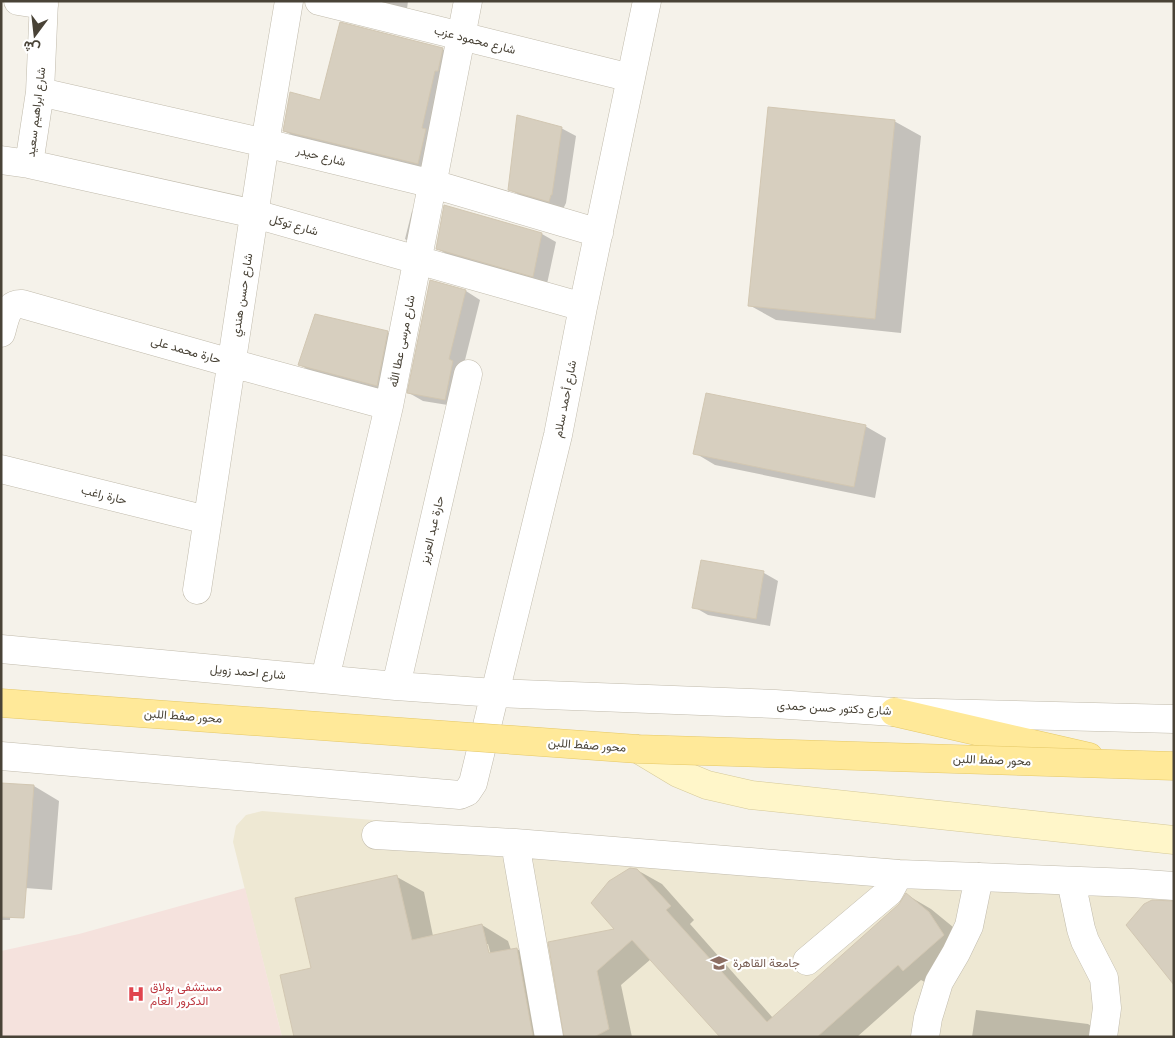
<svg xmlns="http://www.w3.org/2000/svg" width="1175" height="1038" viewBox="0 0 1175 1038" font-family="Mulish,Vazirmatn,sans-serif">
  <rect width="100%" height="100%" fill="#f5f2ea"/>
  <!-- education -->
  <path fill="#eee8d3" d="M 262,811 L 522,832 L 1174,879 L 1174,1037 L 282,1037 L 233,842 L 236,826 L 246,815 Z"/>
  <!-- medical -->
  <path fill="#f5e2dd" d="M 245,888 L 282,1037 L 1,1037 L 1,951 L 79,934 Z"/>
  <!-- shadow -->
  <path fill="#0003" fill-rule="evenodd" d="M 374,1 L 408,1 L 407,9 Z
    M 442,49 L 452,54 L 428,169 L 294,136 L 284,131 L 321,101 Z
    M 894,121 L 921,136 L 901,333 L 776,320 L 749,305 Z
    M 561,128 L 576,136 L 566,203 L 563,209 L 523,197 L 509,189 Z
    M 445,206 L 542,234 L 556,242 L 547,284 L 451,257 L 437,248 Z
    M 412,211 L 425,218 L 420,248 L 405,239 Z
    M 431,281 L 466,291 L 480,300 L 463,368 L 460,407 L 423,401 L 409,393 Z
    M 387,332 L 402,340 L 391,393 L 313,373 L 299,364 Z
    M 865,426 L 886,438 L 875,498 L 715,465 L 695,453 Z
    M 764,573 L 778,581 L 770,626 L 708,615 L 694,607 Z
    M 1,784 L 34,786 L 59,801 L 52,890 L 12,887 L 10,920 L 1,920 Z
    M 637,870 L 662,884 L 694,920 L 690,924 L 773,1018 L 900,905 L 907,895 L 931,909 L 953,927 L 928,984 L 921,980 L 857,1037 L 722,1037 L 651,959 L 621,985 L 632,1037 L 565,1037 L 617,930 Z
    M 397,877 L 424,892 L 433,936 L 482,925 L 508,941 L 511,950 L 517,949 L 544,964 L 556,1037 L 295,1037 L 312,969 ZM 485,944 L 488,944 L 492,959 L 489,960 Z
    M 976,1010 L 1088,1024 L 1109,1037 L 972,1037 Z"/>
  <!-- building -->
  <path fill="#d7cfbf" stroke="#d2c7b2" d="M 340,22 L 443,48 L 438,71 L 435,71 L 422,128 L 426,129 L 418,164 L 283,131 L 290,92 L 320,100 Z
    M 768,107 L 895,120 L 875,319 L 748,306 Z
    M 517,115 L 562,127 L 552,195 L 551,195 L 549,202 L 508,190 Z
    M 444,205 L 542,233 L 533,277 L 436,249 Z
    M 430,280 L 466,290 L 449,359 L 453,361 L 445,400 L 407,393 Z
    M 315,314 L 388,331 L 377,386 L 298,365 Z
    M 706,393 L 866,425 L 854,487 L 693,454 Z
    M 701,560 L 764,571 L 756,619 L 692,608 Z
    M 1,783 L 34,785 L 24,918 L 1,917 Z
    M 630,868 L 637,869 L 671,906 L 666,910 L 767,1022 L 899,904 L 906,893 L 929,912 L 944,935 L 903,971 L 898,965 L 817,1037 L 720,1037 L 632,940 L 597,971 L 609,1029 L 594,1037 L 564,1037 L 548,942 L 614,929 L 591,903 L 609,881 Z
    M 397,875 L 412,940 L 482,924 L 489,953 L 517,948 L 533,1037 L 294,1037 L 280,975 L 311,968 L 295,898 Z
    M 1152,900 L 1174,901 L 1174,985 L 1126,925 L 1144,904 Z"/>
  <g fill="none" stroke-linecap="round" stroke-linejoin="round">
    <!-- street casing -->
    <g stroke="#c1bbac" stroke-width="29">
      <path id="street" d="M 18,1 L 44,5
        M 319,1 L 631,78
        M 40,92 L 265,143 L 433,184 L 599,233
        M 1,160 L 29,164 L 255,214 L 583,307
        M 29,164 L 40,92 L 44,1
        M 1,333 C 5,320 6,303 22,304 L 231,363 L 389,406
        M 1,469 L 207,520
        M 197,590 L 265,143 L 289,1
        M 1,649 L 396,686 L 495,693 L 775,704 L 894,712 L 1174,719
        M 325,679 L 389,406 L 468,1
        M 396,686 L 468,374
        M 1,756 L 460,795 L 467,792 L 473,783 L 558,435 L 583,307 L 647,1
        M 376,835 L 515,843 L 899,874 L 1132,883 L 1174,886
        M 515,843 L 549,1037
        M 1071,881 L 1081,929 L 1085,941 L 1104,978 L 1107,1008 L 1103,1037
        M 807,961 L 889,892 L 899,874
        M 925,1037 L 928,1018 L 939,982 L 956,953 L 969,926 L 979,877"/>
    </g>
    <!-- secondary casing -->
    <g stroke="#d5c999" stroke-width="29">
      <path id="secondary" d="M 638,749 L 678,773 L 707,785 L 751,795 L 1174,840"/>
    </g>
    <!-- primary casing -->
    <g stroke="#e5c867" stroke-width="29">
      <path id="primary" d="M 894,712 L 1089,757"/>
    </g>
    <!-- street -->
    <use href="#street" stroke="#fff" stroke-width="28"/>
    <!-- secondary -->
    <use href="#secondary" stroke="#fff6c9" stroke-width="28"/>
    <!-- primary -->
    <use href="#primary" stroke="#ffe999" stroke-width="28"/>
    <!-- primary-bridge casing -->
    <g stroke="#e5c867" stroke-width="29" stroke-linecap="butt">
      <path id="primary-bridge" d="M 1,703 L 638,749 L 1174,766"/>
    </g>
    <!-- primary-bridge -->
    <use href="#primary-bridge" stroke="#ffe999" stroke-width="28"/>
  </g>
  <!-- icons -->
  <defs>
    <g id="university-bare" transform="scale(1.35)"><path d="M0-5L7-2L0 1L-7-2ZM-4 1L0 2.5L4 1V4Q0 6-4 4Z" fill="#8d6e63" stroke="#fff" stroke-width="2.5" paint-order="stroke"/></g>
    <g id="hospital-bare" transform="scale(1.35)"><path d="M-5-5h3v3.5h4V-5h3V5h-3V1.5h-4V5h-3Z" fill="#e0444e" stroke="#fff" stroke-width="2.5" paint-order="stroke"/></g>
  </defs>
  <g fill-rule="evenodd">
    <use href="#university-bare" x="719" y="963"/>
    <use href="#hospital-bare" x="136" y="994"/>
  </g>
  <g text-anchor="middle" stroke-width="4.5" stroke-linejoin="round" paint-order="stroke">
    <!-- street labels -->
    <g font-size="12" fill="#494337" stroke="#fff">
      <text transform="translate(475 40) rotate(14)" y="4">شارع محمود عزب</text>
      <text transform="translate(36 112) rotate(-83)" y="4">شارع ابراهيم سعيد</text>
      <text transform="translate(321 156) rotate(14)" y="4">شارع حيدر</text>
      <text transform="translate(294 225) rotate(16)" y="4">شارع توكل</text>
      <text transform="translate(242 295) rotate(-81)" y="4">شارع حسن هندي</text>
      <text transform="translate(402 341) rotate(-79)" y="4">شارع مرسى عطا الله</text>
      <text transform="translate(186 350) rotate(16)" y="4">حارة محمد على</text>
      <text transform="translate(565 399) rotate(-79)" y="4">شارع أحمد سلام</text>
      <text transform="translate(104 495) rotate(14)" y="4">حارة راغب</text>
      <text transform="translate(432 530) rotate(-77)" y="4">حارة عبد العزيز</text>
      <text transform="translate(248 672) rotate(5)" y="4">شارع احمد زويل</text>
      <text transform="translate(834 708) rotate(3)" y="4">شارع دكتور حسن حمدى</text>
      <text transform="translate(183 716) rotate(4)" y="4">محور صفط اللبن</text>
      <text transform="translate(587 745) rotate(4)" y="4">محور صفط اللبن</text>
      <text transform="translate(992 760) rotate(2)" y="4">محور صفط اللبن</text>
    </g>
    <!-- education labels -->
    <g font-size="12" fill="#785e54" stroke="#fff" text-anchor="start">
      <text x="733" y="967">جامعة القاهرة</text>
    </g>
    <!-- health labels -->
    <g font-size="12" fill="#be3a42" stroke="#fff" text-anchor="start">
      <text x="150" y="991">مستشفى بولاق<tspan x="150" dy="14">الدكرور العام</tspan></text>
    </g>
  </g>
  <!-- border -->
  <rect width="1175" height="1038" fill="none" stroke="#494337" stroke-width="5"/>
  <!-- north arrow -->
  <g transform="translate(35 35) rotate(195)" stroke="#ffffff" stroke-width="4" paint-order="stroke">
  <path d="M0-4L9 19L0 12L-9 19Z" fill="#494337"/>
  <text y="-8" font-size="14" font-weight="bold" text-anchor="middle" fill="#494337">ش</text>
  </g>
</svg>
